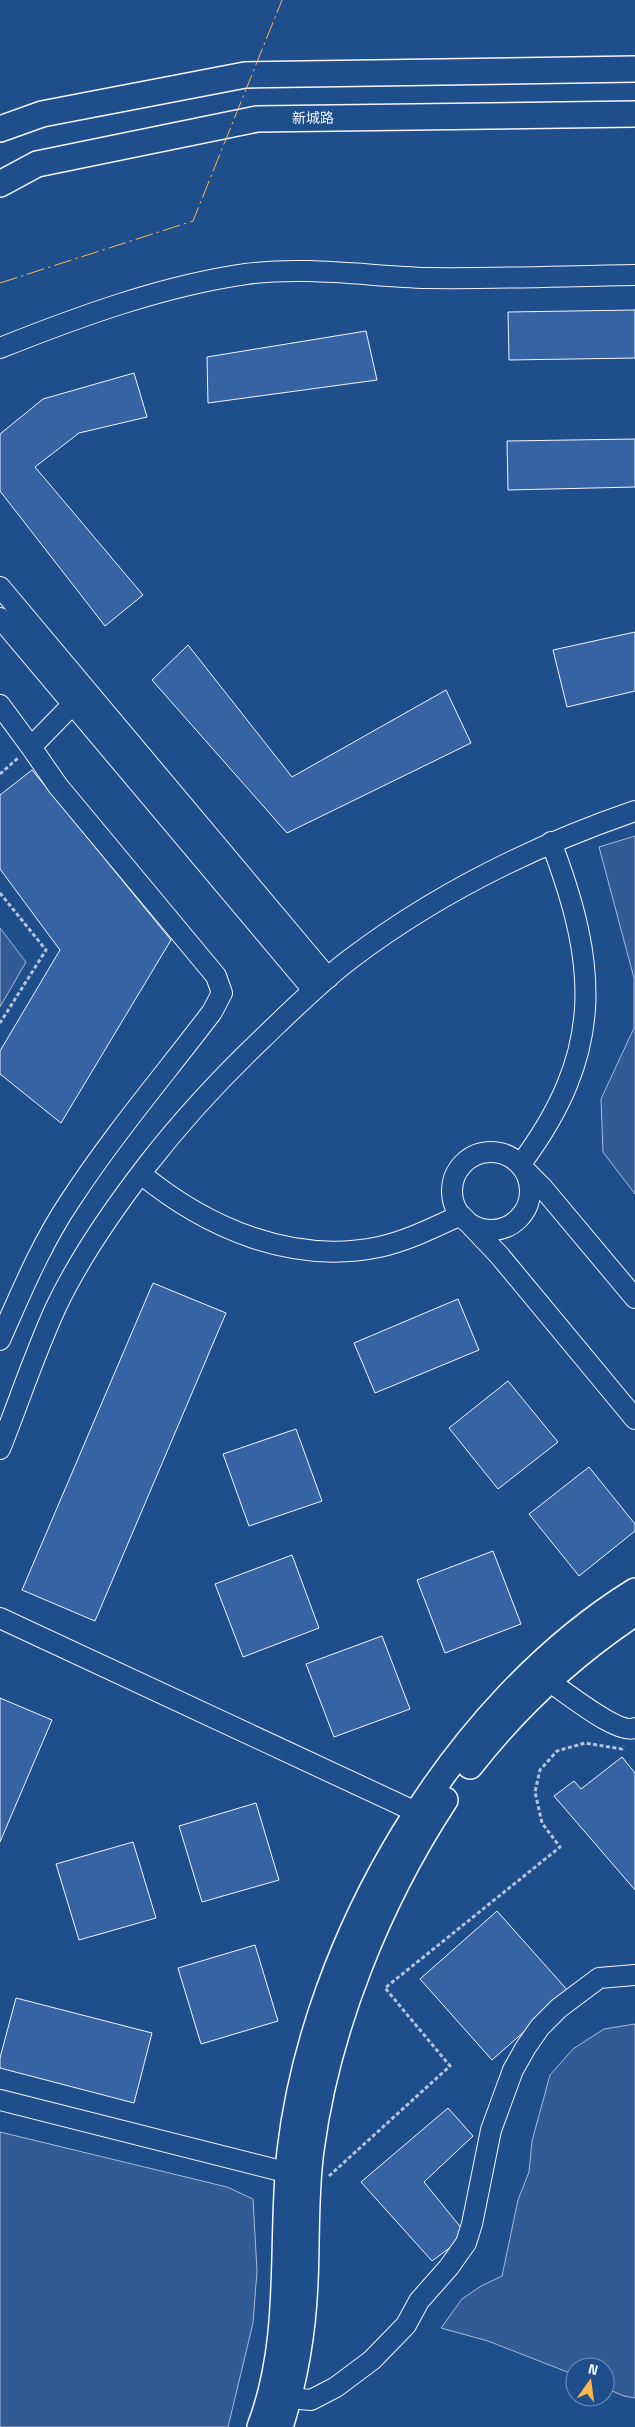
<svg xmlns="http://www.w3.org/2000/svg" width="635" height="2427" viewBox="0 0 635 2427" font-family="'Titillium Web','Noto Sans SC',sans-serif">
  <rect width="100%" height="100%" fill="#1f4e8c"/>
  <!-- built -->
  <path fill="#305b95" stroke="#a8bbd7" d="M 635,836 L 635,1194 L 603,1152 L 601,1099 L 634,1028 L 634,978 L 599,847 Z
    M 0,928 L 26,962 L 0,1007 Z
    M 635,2024 L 635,2398 L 624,2396 L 605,2388 L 605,2367 L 575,2367 L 575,2375 L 488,2341 L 441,2328 L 462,2299 L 481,2286 L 502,2276 L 518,2200 L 529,2172 L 532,2141 L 550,2075 L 573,2049 L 604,2029 Z
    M 0,2132 L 227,2187 L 253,2199 L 257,2271 L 253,2323 L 228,2427 L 0,2427 Z"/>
  <!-- building -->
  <path fill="#3563a3" stroke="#f2f6ff" d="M 635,310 L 635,358 L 509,360 L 508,312 Z
    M 366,331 L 377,380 L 208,403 L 207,357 Z
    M 134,373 L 147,417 L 79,433 L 35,467 L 143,595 L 105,626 L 0,491 L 0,434 L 43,399 Z
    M 635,439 L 635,487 L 508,490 L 507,441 Z
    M 635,632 L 635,691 L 567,707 L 553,650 Z
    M 188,645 L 292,777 L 446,690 L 471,743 L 287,833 L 152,680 Z
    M 32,770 L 171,940 L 61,1123 L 0,1074 L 0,1051 L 60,950 L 0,869 L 0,795 Z
    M 153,1283 L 226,1313 L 95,1621 L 22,1590 Z
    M 458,1299 L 479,1350 L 375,1393 L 354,1343 Z
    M 508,1381 L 558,1442 L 498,1489 L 449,1428 Z
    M 296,1429 L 322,1501 L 249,1526 L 223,1454 Z
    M 589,1467 L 635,1524 L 635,1531 L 579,1576 L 529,1514 Z
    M 493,1551 L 521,1624 L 445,1653 L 417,1580 Z
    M 292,1555 L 319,1628 L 243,1657 L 215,1584 Z
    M 382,1636 L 410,1709 L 334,1737 L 306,1664 Z
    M 0,1698 L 52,1720 L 0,1842 Z
    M 622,1757 L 635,1773 L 635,1890 L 554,1796 L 574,1781 L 581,1789 Z
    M 256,1803 L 279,1880 L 202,1902 L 179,1826 Z
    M 133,1842 L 156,1918 L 79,1940 L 56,1864 Z
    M 497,1911 L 569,1992 L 492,2060 L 420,1979 Z
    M 255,1945 L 278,2021 L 201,2044 L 178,1968 Z
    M 16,1998 L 152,2033 L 134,2103 L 0,2068 L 0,2058 Z
    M 448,2108 L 473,2136 L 424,2182 L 467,2235 L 432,2261 L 361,2182 Z"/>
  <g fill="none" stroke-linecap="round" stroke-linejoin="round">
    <!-- minor casing -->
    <g stroke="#f2f6ff" stroke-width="22">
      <path id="minor" d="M 0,348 C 78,317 162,286 246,274 C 305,266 367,276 427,278 C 496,279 566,276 635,275
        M 0,587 L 328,978
        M 0,618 L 313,990
        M 0,705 L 31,747
        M 551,842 C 599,968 604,1053 520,1165 L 542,1187 L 635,1298
        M452 1191a39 39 0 1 1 78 0a39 39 0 1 1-78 0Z
        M 141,1174 C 207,1228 292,1265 379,1247 C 407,1241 435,1227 461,1215 L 499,1255 L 635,1419
        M 0,1340 C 21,1293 41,1244 70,1201 C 113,1135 164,1075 212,1012 L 222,993 L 216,976 L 58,786 L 31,747 L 73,704
        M 0,1449 C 19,1402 35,1352 57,1305 C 81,1255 114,1208 148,1164 C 183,1119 221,1078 262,1039 C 290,1012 318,984 349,960 C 436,894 533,846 635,811
        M 0,1618 L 431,1819
        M 548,1681 C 565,1691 617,1735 635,1728
        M 0,2100 L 301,2176
        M 289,2398 L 311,2400 L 336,2387 L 372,2360 L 406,2325 L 419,2301 L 449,2267 L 466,2243 L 472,2224 L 491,2130 L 513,2070 L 526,2047 L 540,2027 L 559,2008 L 599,1978 L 635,1975"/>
    </g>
    <!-- major casing -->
    <g stroke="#f2f6ff" stroke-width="28">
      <path id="major" d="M 0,129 L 42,114 L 245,75 L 635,69
        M 0,184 L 37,164 L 257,119 L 635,114
        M 470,1766 C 517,1706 572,1655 635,1613
        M 260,2427 C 294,2338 280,2243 290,2151 C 315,1939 453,1704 635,1591
        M 280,2427 C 295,2380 303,2332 305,2282 C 307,2238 305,2194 311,2150 C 327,2029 378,1902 445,1800"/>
    </g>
    <!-- path -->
    <path stroke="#b3c4dc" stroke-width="3" stroke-dasharray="4 2.5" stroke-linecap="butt" d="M 0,774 L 18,758
      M 0,893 L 46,950 L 0,1023
      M 329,2176 L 450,2066 L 385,1988 L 560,1847 L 542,1823 L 535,1792 L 540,1770 L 557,1751 L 585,1743 L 622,1749 L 624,1746"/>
    <!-- minor -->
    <use href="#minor" stroke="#1f4e8c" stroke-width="20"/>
    <!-- major -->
    <use href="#major" stroke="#1f4e8c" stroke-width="25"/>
    <!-- power -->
    <path stroke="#ffb74d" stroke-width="1" stroke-dasharray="18 4 2.5 4" stroke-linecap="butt" d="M 0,283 L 193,221 L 282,0"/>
  </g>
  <g text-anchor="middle" stroke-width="4" stroke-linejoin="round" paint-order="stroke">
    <!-- street labels -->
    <g font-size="14" fill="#f2f6ff" stroke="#1f4e8c">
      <text transform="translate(313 118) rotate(-1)" y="5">新城路</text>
    </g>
  </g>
  <!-- north arrow -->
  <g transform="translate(590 2382) rotate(14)"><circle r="24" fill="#1f4e8c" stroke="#7391ba"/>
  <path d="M0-4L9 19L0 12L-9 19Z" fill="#ffb74d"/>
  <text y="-8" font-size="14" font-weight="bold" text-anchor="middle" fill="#f2f6ff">N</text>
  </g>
</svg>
